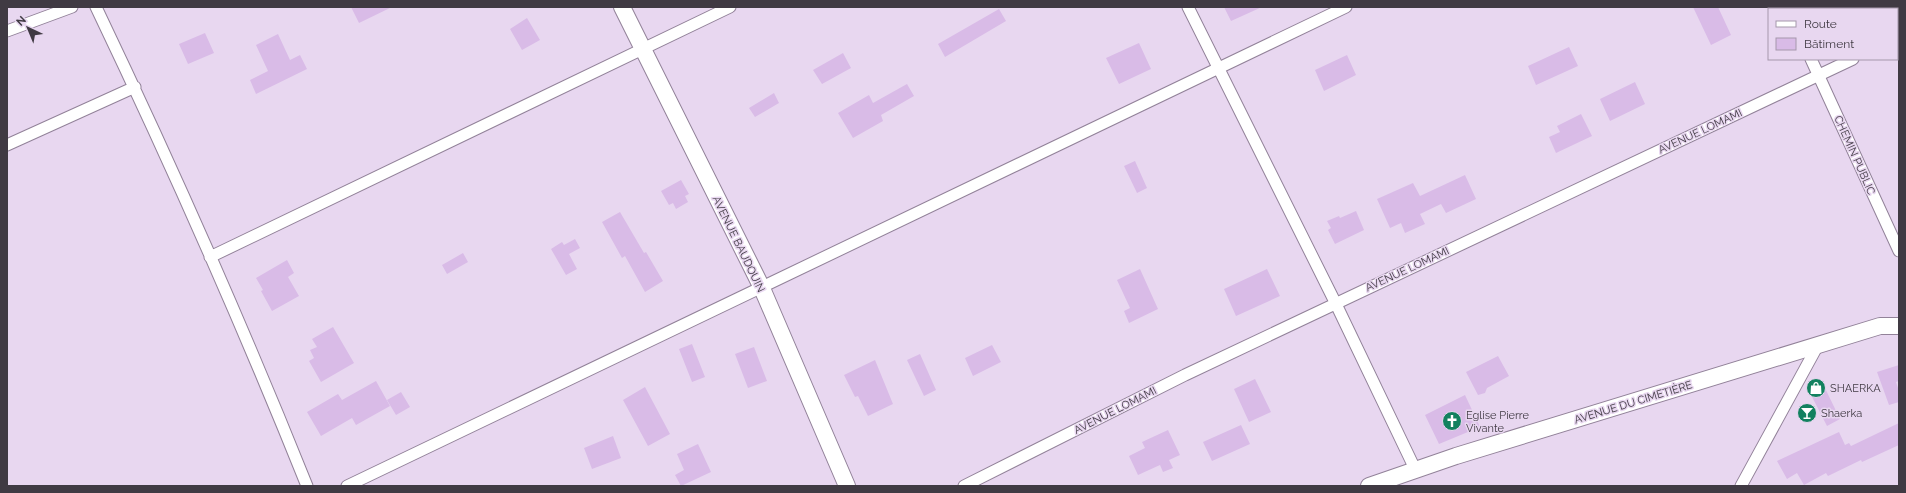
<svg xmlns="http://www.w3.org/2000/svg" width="1906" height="493" viewBox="0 0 1906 493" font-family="Raleway,sans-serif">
  <rect width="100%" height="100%" fill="#e8d7f0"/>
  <!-- building -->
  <path fill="#d9bbe7" d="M 351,7 L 392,7 L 359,23 Z
    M 1224,7 L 1262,7 L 1231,21 Z
    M 1693,7 L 1718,7 L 1731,35 L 1711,45 Z
    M 999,9 L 1006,21 L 945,57 L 938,44 Z
    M 527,18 L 540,40 L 522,50 L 510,29 Z
    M 205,33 L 214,53 L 188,64 L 179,44 Z
    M 278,34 L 290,60 L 300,55 L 307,69 L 256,94 L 250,80 L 268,71 L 256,45 Z
    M 1139,43 L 1151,69 L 1119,84 L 1106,58 Z
    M 1569,47 L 1578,66 L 1536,85 L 1528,66 Z
    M 843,53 L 851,68 L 822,84 L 813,70 Z
    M 1347,55 L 1356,75 L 1324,91 L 1315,70 Z
    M 1635,82 L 1645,104 L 1610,121 L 1600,99 Z
    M 907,84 L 914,96 L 881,115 L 883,121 L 853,138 L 838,113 L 869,95 L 873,103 Z
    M 774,93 L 779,103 L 755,117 L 749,108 Z
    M 1581,114 L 1592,136 L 1556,153 L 1549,137 L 1560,132 L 1557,126 Z
    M 1135,161 L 1147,188 L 1137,193 L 1124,166 Z
    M 1465,175 L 1476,199 L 1446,213 L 1441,204 L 1420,214 L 1425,224 L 1405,233 L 1401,223 L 1390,228 L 1377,199 L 1413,183 L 1420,196 Z
    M 681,180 L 689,194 L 685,196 L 688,202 L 676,209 L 673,203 L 669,205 L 661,191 Z
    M 1356,211 L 1364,230 L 1335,244 L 1328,230 L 1331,228 L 1327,221 L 1339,216 L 1340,218 Z
    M 620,212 L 644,253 L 646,252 L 663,281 L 645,292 L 625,256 L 622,258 L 602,222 Z
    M 575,239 L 580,248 L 569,254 L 577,269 L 566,275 L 551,249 L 562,242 L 564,245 Z
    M 463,253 L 468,262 L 447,274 L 442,265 Z
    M 287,260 L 294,273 L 288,277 L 299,296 L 272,311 L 261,291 L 263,290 L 256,278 Z
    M 1140,269 L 1158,309 L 1129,323 L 1124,311 L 1130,308 L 1117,280 Z
    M 1267,269 L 1280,296 L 1236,316 L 1224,289 Z
    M 333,327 L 354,363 L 321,382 L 309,361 L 314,358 L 310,350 L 317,347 L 312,339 Z
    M 692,344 L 705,377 L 692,382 L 679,349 Z
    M 992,345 L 1001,362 L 973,376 L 965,358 Z
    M 754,347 L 767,381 L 748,388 L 735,354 Z
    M 920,354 L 936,390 L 924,396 L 907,360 Z
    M 1498,356 L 1509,376 L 1487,388 L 1485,393 L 1478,395 L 1466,372 Z
    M 875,360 L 893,404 L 868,416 L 858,396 L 855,397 L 844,375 Z
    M 1899,365 L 1899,381 L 1896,382 L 1899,391 L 1899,402 L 1889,405 L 1877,372 Z
    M 1255,379 L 1271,412 L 1249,422 L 1234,389 Z
    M 376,381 L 390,406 L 356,425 L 352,418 L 321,436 L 307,412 L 338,394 L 342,400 Z
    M 1822,382 L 1840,419 L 1827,426 L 1808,389 Z
    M 645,387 L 670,434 L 648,446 L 623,400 Z
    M 401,392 L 410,407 L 396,415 L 387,400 Z
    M 1465,395 L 1480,427 L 1439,444 L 1425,415 Z
    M 1899,423 L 1899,445 L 1862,462 L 1861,460 L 1828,476 L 1826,473 L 1804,485 L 1797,473 L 1787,479 L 1777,461 L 1839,432 L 1845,445 L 1849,443 L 1851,446 Z
    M 1241,425 L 1250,444 L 1212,461 L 1203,442 Z
    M 1168,430 L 1180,455 L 1169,460 L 1173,468 L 1163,472 L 1160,465 L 1138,475 L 1129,456 L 1145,448 L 1142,442 Z
    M 613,436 L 621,458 L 592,469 L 584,448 Z
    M 698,444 L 711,472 L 681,486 L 675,475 L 684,470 L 677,454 Z"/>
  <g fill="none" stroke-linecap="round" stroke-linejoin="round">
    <!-- street casing -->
    <g stroke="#928299" stroke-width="13">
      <path id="street" d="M 96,7 C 171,164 242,324 307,486
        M 1188,7 L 1335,302 L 1416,471
        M 1786,7 L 1787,9
        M 7,31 L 72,7
        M 1897,38 L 1899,37
        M 1811,59 L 1899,251
        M 7,145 L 135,87
        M 210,257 L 730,7
        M 347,486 L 1346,7
        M 964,486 L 1185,375 L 1853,59
        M 1741,486 L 1818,345"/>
    </g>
    <!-- secondary casing -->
    <g stroke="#928299" stroke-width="18">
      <path id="secondary" d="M 622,7 L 761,286 L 847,486
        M 1369,486 L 1456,456 L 1880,326 L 1899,326"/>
    </g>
    <!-- street -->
    <use href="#street" stroke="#fff" stroke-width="11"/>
    <!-- secondary -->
    <use href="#secondary" stroke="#fff" stroke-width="16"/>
  </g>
  <!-- icons -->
  <defs>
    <g id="shop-disc" transform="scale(1)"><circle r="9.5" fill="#12815f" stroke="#e8d7f0"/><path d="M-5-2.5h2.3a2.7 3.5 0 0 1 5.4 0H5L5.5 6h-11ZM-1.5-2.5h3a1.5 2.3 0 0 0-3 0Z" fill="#fff"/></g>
    <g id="bar-disc" transform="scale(1)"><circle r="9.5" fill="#12815f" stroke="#e8d7f0"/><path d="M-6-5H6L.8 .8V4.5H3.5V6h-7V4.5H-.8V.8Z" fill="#fff"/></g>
    <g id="church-disc" transform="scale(1)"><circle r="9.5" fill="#12815f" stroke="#e8d7f0"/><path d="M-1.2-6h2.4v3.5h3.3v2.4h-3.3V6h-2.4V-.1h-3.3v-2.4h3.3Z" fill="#fff"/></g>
  </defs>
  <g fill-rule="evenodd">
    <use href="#shop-disc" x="1816" y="388"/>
    <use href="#bar-disc" x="1807" y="413"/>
    <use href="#church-disc" x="1452" y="421"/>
  </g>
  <g text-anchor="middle" stroke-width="3" stroke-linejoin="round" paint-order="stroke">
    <!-- street labels -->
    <g font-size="11" fill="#403a43" stroke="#e8d7f0">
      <text transform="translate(1700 131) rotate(-25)" y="4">AVENUE LOMAMI</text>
      <text transform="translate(1855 155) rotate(66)" y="4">CHEMIN PUBLIC</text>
      <text transform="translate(739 244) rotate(64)" y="4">AVENUE BAUDOUIN</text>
      <text transform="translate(1407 269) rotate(-25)" y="4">AVENUE LOMAMI</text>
      <text transform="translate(1633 402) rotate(-17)" y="4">AVENUE DU CIMETIÈRE</text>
      <text transform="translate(1115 410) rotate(-27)" y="4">AVENUE LOMAMI</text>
    </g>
    <!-- poi labels -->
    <g font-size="11" fill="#403a43" stroke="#e8d7f0" text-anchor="start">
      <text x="1830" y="392">SHAERKA</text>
      <text x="1821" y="417">Shaerka</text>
      <text x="1466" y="419">Eglise Pierre<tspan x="1466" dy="13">Vivante</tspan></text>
    </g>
  </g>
  <!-- border -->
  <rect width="1906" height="493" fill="none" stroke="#403a43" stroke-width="16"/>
  <!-- legend -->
  <rect x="1768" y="8" width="130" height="52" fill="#e8d7f0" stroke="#a598ab"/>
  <rect x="1776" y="21" width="20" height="6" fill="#ffffff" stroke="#a598ab"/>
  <text x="1804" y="28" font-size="12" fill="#403a43">Route</text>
  <rect x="1776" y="38" width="20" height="12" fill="#d9bbe7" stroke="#a598ab"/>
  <text x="1804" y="48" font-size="12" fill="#403a43">Bâtiment</text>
  <!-- north arrow -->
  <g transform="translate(28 28) rotate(316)" stroke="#e8d7f0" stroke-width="3" paint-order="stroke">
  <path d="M0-3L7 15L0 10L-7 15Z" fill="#403a43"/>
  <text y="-6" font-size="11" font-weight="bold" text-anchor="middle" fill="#403a43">N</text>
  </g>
</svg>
